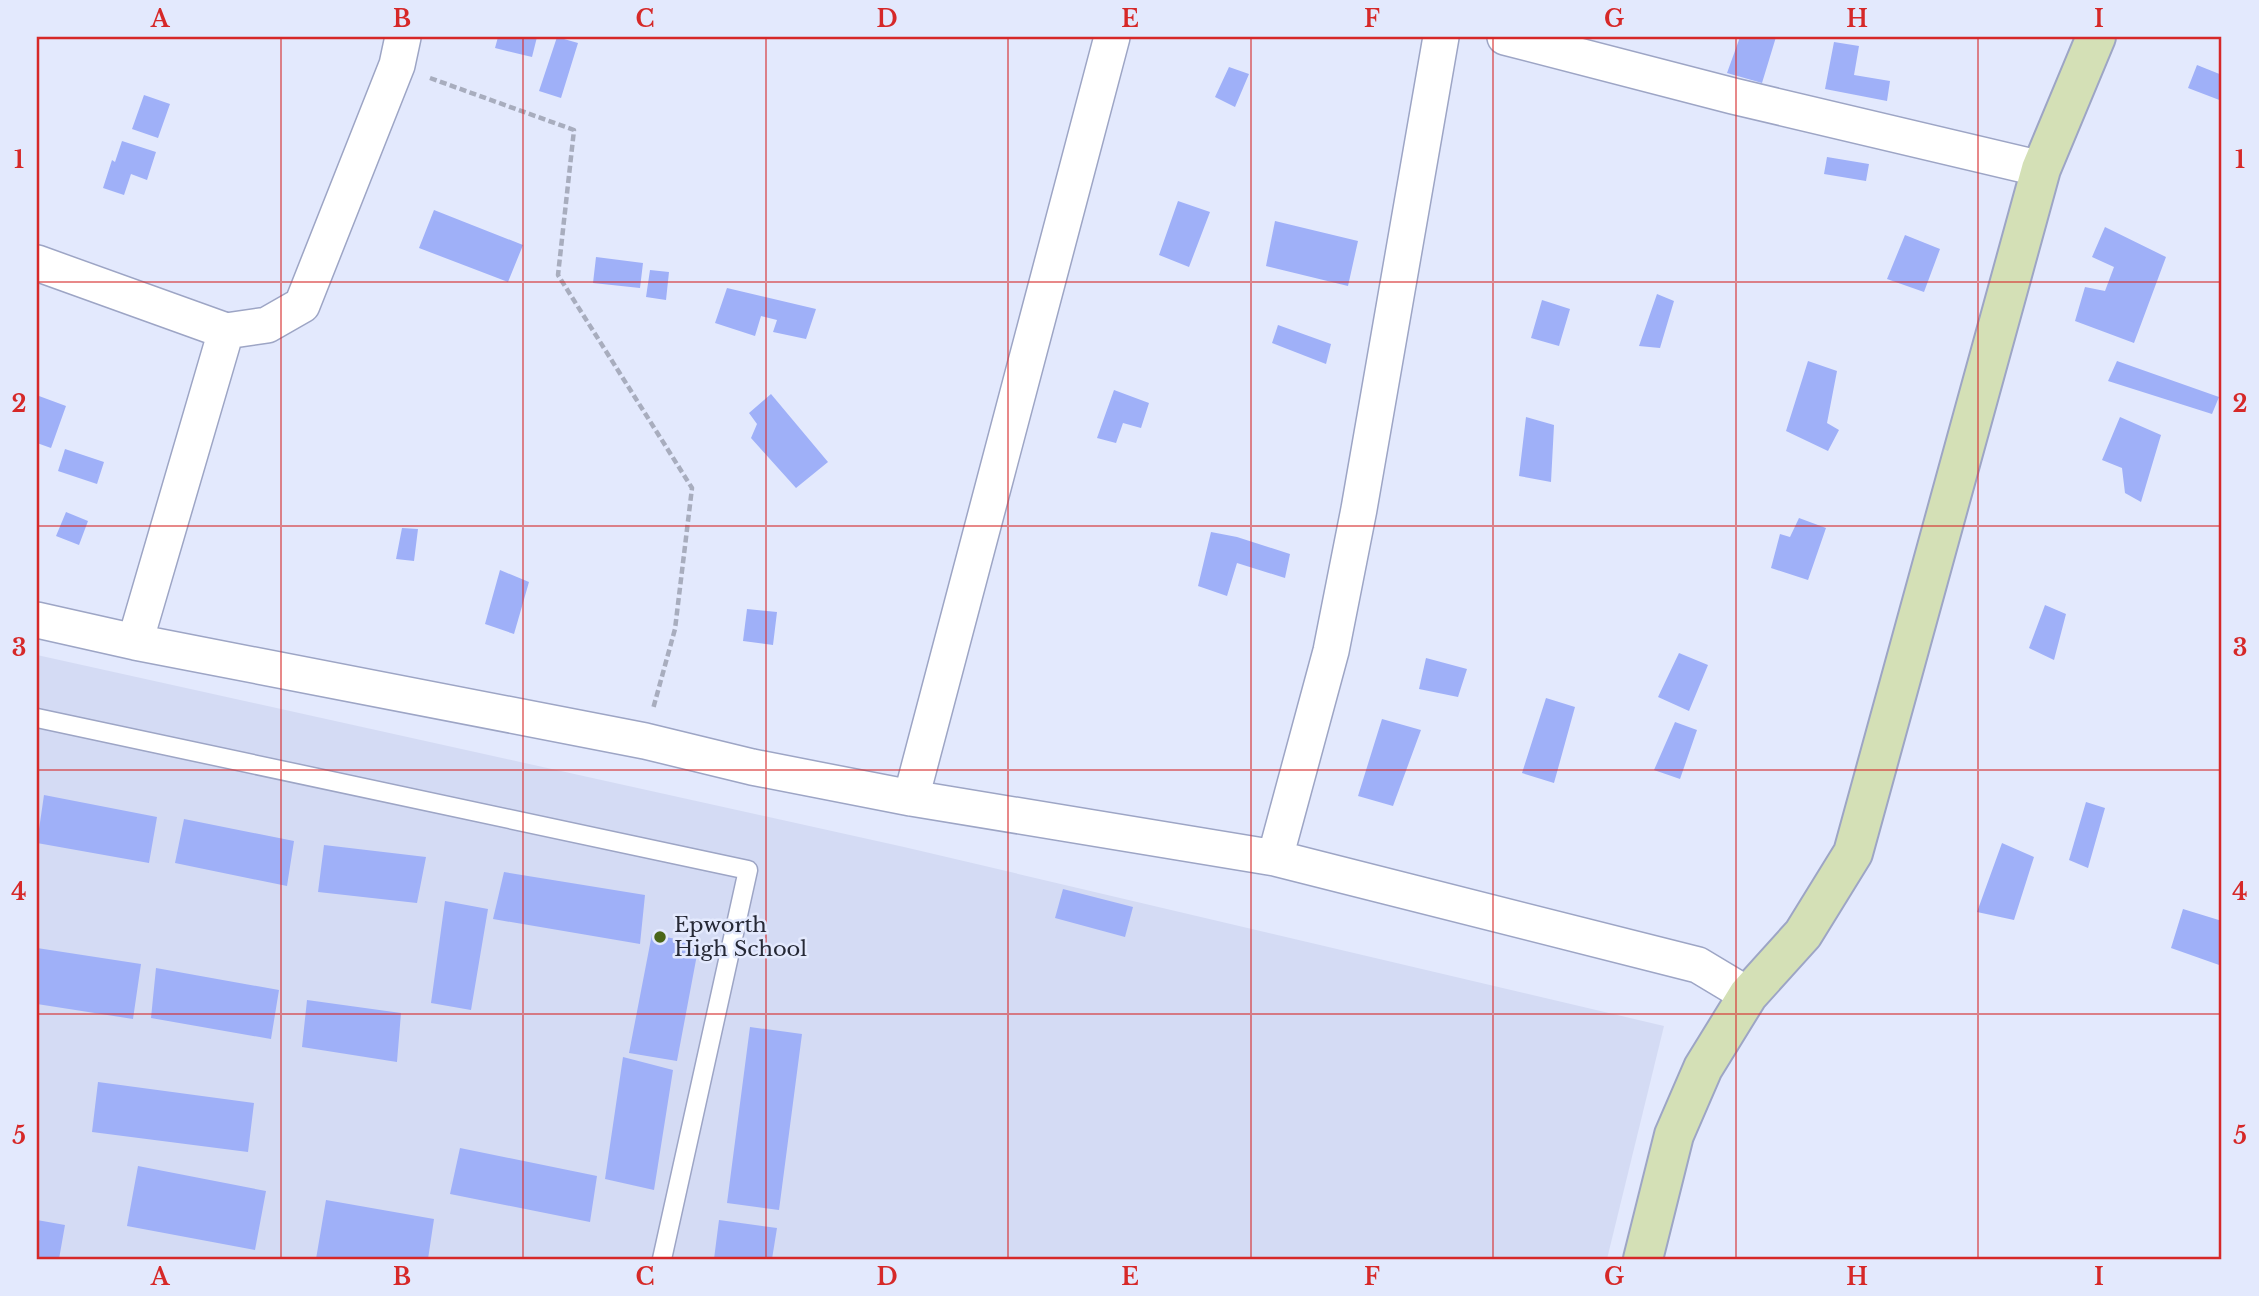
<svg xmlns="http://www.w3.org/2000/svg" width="2259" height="1296" viewBox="0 0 2259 1296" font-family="'Libre Baskerville',serif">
  <rect width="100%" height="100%" fill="#e3e9fd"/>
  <!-- built -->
  <path fill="#d4dbf4" d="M 37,655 L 904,847 L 1664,1026 L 1607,1259 L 37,1259 Z"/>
  <!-- building -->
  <path fill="#9fb0f8" d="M 498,37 L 537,37 L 532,57 L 495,48 Z
    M 557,37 L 578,43 L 561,98 L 539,91 Z
    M 1740,37 L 1776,37 L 1762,83 L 1727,73 Z
    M 1834,42 L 1859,46 L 1854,75 L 1890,81 L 1887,101 L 1825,89 Z
    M 2197,65 L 2222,75 L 2222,101 L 2188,88 Z
    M 1229,67 L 1249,74 L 1235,107 L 1215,97 Z
    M 144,95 L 170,104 L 158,138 L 132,129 Z
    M 122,141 L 156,152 L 147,180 L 131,174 L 124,195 L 103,188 L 112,160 L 115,162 Z
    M 1827,157 L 1869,164 L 1866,181 L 1824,174 Z
    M 1178,201 L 1210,212 L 1189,267 L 1159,255 Z
    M 434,210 L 523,245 L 508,282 L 419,248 Z
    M 1275,221 L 1358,241 L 1348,286 L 1266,266 Z
    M 2105,227 L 2166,257 L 2134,343 L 2075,321 L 2085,287 L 2105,291 L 2114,267 L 2092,257 Z
    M 1905,235 L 1940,249 L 1924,292 L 1887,279 Z
    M 596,257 L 643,263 L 640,288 L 593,283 Z
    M 650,270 L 669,272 L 666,300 L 646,297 Z
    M 727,288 L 816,309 L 806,339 L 773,332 L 777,320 L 761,316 L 755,336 L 715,323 Z
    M 1657,294 L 1674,301 L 1660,348 L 1639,346 Z
    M 1542,300 L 1570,309 L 1559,346 L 1531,338 Z
    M 1278,325 L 1331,344 L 1326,364 L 1272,343 Z
    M 1808,361 L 1837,371 L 1827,423 L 1839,430 L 1828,451 L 1786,431 Z
    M 2117,361 L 2219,397 L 2212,414 L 2108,381 Z
    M 1114,390 L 1149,403 L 1141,428 L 1123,423 L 1116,443 L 1097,438 Z
    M 771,394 L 828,462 L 796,488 L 751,438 L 757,424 L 749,413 Z
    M 39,396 L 66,406 L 51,448 L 37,443 L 37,402 Z
    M 1526,417 L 1554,425 L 1551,482 L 1519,476 Z
    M 2120,417 L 2161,435 L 2141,502 L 2125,493 L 2122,468 L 2102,460 Z
    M 65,449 L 104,462 L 97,484 L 58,471 Z
    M 66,512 L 88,521 L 79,545 L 56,536 Z
    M 1799,518 L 1826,528 L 1808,580 L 1771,568 L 1780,534 L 1790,537 Z
    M 402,528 L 418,529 L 414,561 L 396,559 Z
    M 1211,532 L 1237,537 L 1290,554 L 1285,578 L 1237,563 L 1227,596 L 1198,586 Z
    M 500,570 L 529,582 L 514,634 L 485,624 Z
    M 2045,605 L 2066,614 L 2054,660 L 2029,648 Z
    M 747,609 L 777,612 L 773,645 L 743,641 Z
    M 1679,653 L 1708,665 L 1689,711 L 1658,697 Z
    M 1426,658 L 1467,669 L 1458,697 L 1419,689 Z
    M 1546,698 L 1575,707 L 1554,783 L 1522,773 Z
    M 1382,719 L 1421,730 L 1393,806 L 1358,796 Z
    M 1675,722 L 1697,730 L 1680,779 L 1654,770 Z
    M 44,795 L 157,817 L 149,863 L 37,843 Z
    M 2086,802 L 2105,808 L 2088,868 L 2069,860 Z
    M 184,819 L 294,841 L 287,886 L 175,863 Z
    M 2002,843 L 2034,857 L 2014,920 L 1977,912 Z
    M 324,845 L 426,857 L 417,903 L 318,892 Z
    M 504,872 L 645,895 L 640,944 L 493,919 Z
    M 1063,889 L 1133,907 L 1125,937 L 1055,918 Z
    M 445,901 L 488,909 L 471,1010 L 431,1003 Z
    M 2183,909 L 2222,921 L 2222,966 L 2171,948 Z
    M 652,934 L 699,944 L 677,1061 L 629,1053 Z
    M 37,948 L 141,964 L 133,1019 L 37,1004 Z
    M 156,968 L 279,990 L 271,1039 L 151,1018 Z
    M 307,1000 L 401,1013 L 397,1062 L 302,1047 Z
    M 750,1027 L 802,1034 L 779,1210 L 727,1203 Z
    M 623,1057 L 673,1070 L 654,1190 L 605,1179 Z
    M 98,1082 L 254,1103 L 248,1152 L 92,1132 Z
    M 460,1148 L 597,1176 L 590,1222 L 450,1194 Z
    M 138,1166 L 266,1191 L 255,1250 L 127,1226 Z
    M 326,1200 L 434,1219 L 428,1259 L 316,1259 Z
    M 37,1220 L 65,1225 L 59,1259 L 37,1259 Z
    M 719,1220 L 777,1228 L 772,1259 L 714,1259 Z"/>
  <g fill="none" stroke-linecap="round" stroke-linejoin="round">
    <!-- lane casing -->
    <g stroke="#9da5c5" stroke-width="21">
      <path id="lane" d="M 37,718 L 748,870 L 662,1259"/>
    </g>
    <!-- street casing -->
    <g stroke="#9da5c5" stroke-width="38">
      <path id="street" d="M 1505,37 L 1733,96 L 2041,169
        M 37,263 L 226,331 L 267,325 L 302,305 L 397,65 L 403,37
        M 37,620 L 135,642 L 645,741 L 752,767 L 911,798 L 1275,858 L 1698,965 L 1748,995
        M 135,642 L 226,331
        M 911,798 L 1112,37
        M 1275,858 L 1331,651 L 1359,509 L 1441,37"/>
    </g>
    <!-- secondary casing -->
    <g stroke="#9da5c5" stroke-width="42">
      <path id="secondary" d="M 1643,1259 L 1674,1135 L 1703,1068 L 1748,995 L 1803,934 L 1853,853 L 2041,169 L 2096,37"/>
    </g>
    <!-- path -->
    <path stroke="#a8adbe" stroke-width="4.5" stroke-dasharray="7 3.5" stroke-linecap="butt" d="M 430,78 L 574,130 L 558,275 L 692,488 L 675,629 L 653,709"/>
    <!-- lane -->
    <use href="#lane" stroke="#fff" stroke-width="18"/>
    <!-- street -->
    <use href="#street" stroke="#fff" stroke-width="35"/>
    <!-- secondary -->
    <use href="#secondary" stroke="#d4e0b6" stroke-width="38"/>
  </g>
  <!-- grid -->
  <path fill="none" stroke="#d62828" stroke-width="2" stroke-opacity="0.55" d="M 281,37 L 281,1259M 523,37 L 523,1259M 766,37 L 766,1259M 1008,37 L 1008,1259M 1251,37 L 1251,1259M 1493,37 L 1493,1259M 1736,37 L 1736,1259M 1978,37 L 1978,1259M 37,282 L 2222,282M 37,526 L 2222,526M 37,770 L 2222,770M 37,1014 L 2222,1014"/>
  <!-- markers -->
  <circle fill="#4a6618" stroke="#e3e9fd" stroke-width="2.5" cx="660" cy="937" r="7"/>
  <g text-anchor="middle" stroke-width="5" stroke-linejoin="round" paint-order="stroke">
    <!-- poi labels -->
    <g font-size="21" fill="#262936" stroke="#e3e9fd" text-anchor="start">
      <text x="674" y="932">Epworth<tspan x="674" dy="24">High School</tspan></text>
    </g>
  </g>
  <!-- border -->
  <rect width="2259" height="1296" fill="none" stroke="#e3e9fd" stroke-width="77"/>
  <rect x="38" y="38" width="2182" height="1220" fill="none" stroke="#d62828" stroke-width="2.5"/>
  <g font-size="23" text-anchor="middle" font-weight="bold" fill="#d62828">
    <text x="160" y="27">A</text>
    <text x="402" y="27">B</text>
    <text x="645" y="27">C</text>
    <text x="887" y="27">D</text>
    <text x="1130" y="27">E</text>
    <text x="1372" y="27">F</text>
    <text x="1614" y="27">G</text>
    <text x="1857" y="27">H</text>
    <text x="2099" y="27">I</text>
    <text x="19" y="168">1</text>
    <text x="2240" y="168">1</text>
    <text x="19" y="412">2</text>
    <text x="2240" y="412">2</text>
    <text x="19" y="656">3</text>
    <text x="2240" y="656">3</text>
    <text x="19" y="900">4</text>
    <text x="2240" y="900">4</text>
    <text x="19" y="1144">5</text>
    <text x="2240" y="1144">5</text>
    <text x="160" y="1285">A</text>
    <text x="402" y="1285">B</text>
    <text x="645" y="1285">C</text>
    <text x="887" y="1285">D</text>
    <text x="1130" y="1285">E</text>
    <text x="1372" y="1285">F</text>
    <text x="1614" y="1285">G</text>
    <text x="1857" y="1285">H</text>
    <text x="2099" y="1285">I</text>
  </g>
</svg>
